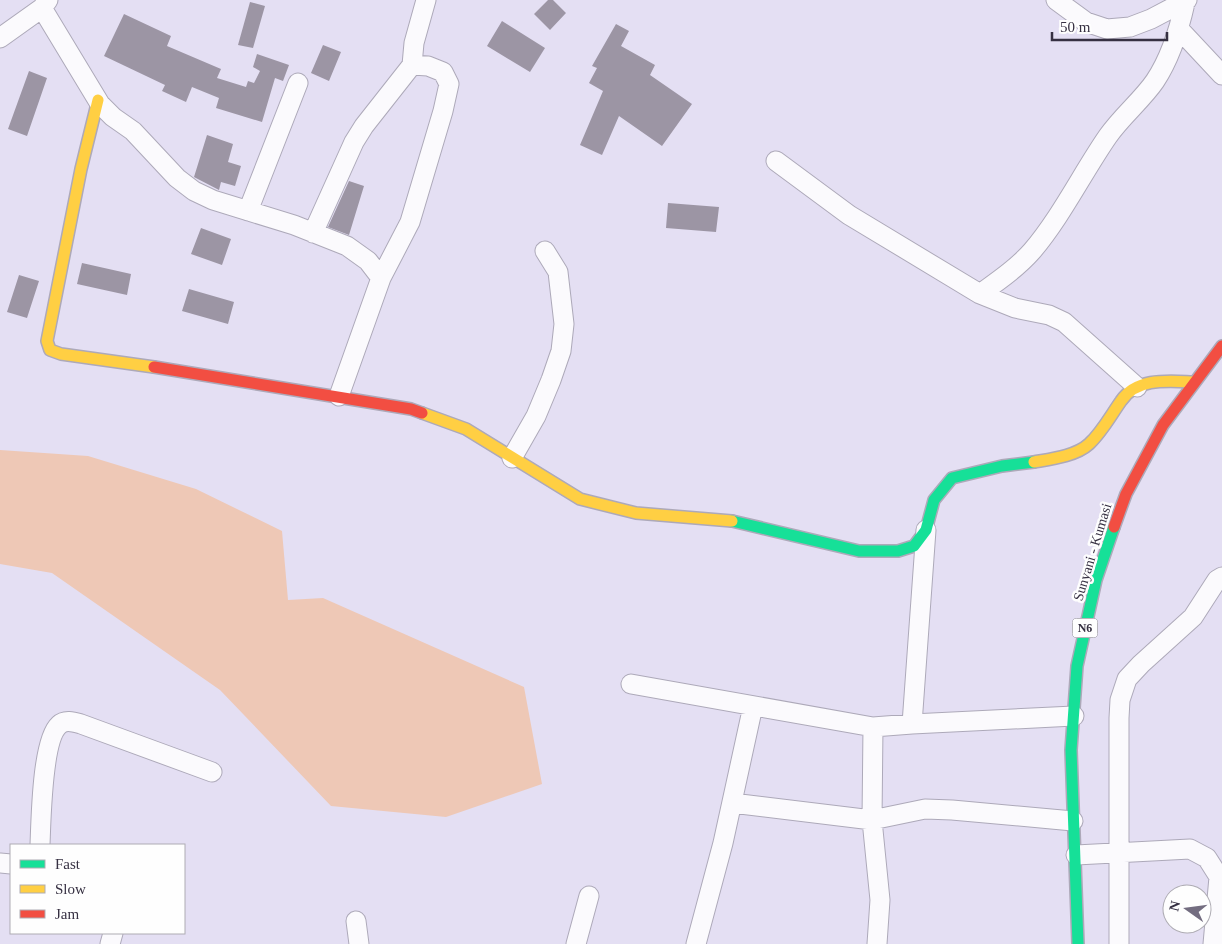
<svg xmlns="http://www.w3.org/2000/svg" width="1222" height="944" viewBox="0 0 1222 944" font-family="'Times New Roman',serif">
  <rect width="100%" height="100%" fill="#e4dff3"/>
  <!-- green -->
  <path fill="#eec8b6" d="M 0,450 L 88,456 L 196,489 L 282,531 L 288,600 L 323,598 L 524,687 L 542,784 L 446,817 L 331,806 L 220,690 L 52,573 L 0,564 Z"/>
  <!-- building -->
  <path fill="#9c95a4" d="M 548,0 L 553,0 L 566,13 L 550,30 L 534,14 Z
    M 250,2 L 265,6 L 253,48 L 238,45 Z
    M 124,14 L 171,36 L 167,46 L 221,69 L 217,78 L 246,87 L 248,81 L 254,83 L 260,71 L 253,67 L 257,54 L 289,65 L 283,81 L 275,78 L 262,122 L 216,108 L 219,98 L 192,87 L 186,102 L 162,91 L 165,85 L 104,56 Z
    M 502,21 L 545,48 L 530,72 L 487,46 Z
    M 616,24 L 629,31 L 621,46 L 655,65 L 650,75 L 692,104 L 662,146 L 619,116 L 602,155 L 580,145 L 603,91 L 589,83 L 597,68 L 592,66 Z
    M 323,45 L 341,52 L 329,81 L 311,73 Z
    M 29,71 L 47,78 L 27,136 L 8,129 Z
    M 207,135 L 233,144 L 228,162 L 241,166 L 235,186 L 221,182 L 219,190 L 194,177 Z
    M 349,181 L 364,186 L 349,235 L 328,227 Z
    M 668,203 L 719,207 L 716,232 L 666,228 Z
    M 201,228 L 231,239 L 222,265 L 191,254 Z
    M 82,263 L 131,274 L 127,295 L 77,284 Z
    M 19,275 L 39,281 L 27,318 L 7,312 Z
    M 189,289 L 234,302 L 228,324 L 182,311 Z"/>
  <g fill="none" stroke-linecap="round" stroke-linejoin="round">
    <!-- street casing -->
    <g stroke="#ada9b9" stroke-width="21">
      <path id="street" d="M 1056,0 L 1086,22 L 1107,29 L 1130,27 L 1151,19 L 1187,0
        M 42,8 L 100,104 L 113,117 L 133,131 L 177,178 L 194,191 L 213,200 L 294,225 L 347,246 L 368,261 L 381,278 L 339,396
        M 1179,29 L 1222,75
        M 0,38 L 42,8 L 48,0
        M 776,161 L 849,215 L 980,294 L 1015,308 L 1049,315 L 1064,322 L 1137,387
        M 248,211 L 298,83
        M 313,233 L 354,142 L 364,126 L 412,65 L 414,43 L 426,0
        M 381,278 L 410,222 L 443,111 L 449,84 L 443,72 L 428,66 L 412,65
        M 980,294 C 998,281 1017,268 1032,251 C 1061,217 1083,172 1108,136 C 1122,116 1142,100 1155,81 C 1171,57 1179,30 1185,3
        M 512,458 L 536,416 L 551,380 L 561,351 L 564,324 L 558,272 L 545,251
        M 631,684 L 873,727 L 912,724 L 1074,716
        M 912,724 L 926,530
        M 873,727 L 872,820 L 880,900 L 877,944
        M 732,803 L 872,820 L 925,809 L 952,810 L 1073,821
        M 40,845 C 41,821 42,740 59,725 C 65,719 74,722 81,724 L 212,772
        M 1076,855 L 1190,849 L 1207,858 L 1219,877 L 1213,944
        M 0,863 L 11,864
        M 356,921 L 359,944
        M 110,944 L 113,933
        M 576,944 L 589,896
        M 696,944 L 723,843 L 753,706
        M 1119,944 L 1119,718 L 1120,700 L 1127,679 L 1141,664 L 1193,617 L 1217,580 L 1222,577"/>
    </g>
    <!-- fast casing -->
    <g stroke="#ada9b9" stroke-width="14">
      <path id="fast" d="M 732,521 L 859,551 L 898,551 L 914,546 L 926,530 L 934,500 L 952,478 L 1002,466 L 1034,462
        M 1078,944 L 1071,750 L 1077,666 L 1096,580 L 1114,527"/>
    </g>
    <!-- slow casing -->
    <g stroke="#ada9b9" stroke-width="14">
      <path id="slow" d="M 98,100 L 81,169 L 47,341 L 50,350 L 61,354 L 154,367
        M 422,413 L 466,429 L 580,499 L 636,513 L 732,521
        M 1034,462 C 1051,459 1076,456 1089,444 C 1102,432 1111,415 1121,401 C 1137,377 1169,381 1193,382"/>
    </g>
    <!-- jam casing -->
    <g stroke="#ada9b9" stroke-width="14">
      <path id="jam" d="M 154,367 L 411,409 L 422,413
        M 1114,527 L 1126,494 L 1163,425 L 1222,346"/>
    </g>
    <!-- street -->
    <use href="#street" stroke="#fbfafd" stroke-width="19"/>
    <!-- fast -->
    <use href="#fast" stroke="#16e098" stroke-width="11"/>
    <!-- slow -->
    <use href="#slow" stroke="#ffcf43" stroke-width="11"/>
    <!-- jam -->
    <use href="#jam" stroke="#f24e42" stroke-width="11"/>
  </g>
  <g text-anchor="middle" stroke-width="5" stroke-linejoin="round" paint-order="stroke">
    <!-- shield labels -->
    <rect fill="#fefefe" stroke="#726e7a" stroke-width="1" x="1072.5" y="618.5" width="25" height="19" rx="4"/>
    <g font-size="12" font-weight="bold" fill="#363042">
      <text x="1085" y="632">N6</text>
    </g>
    <!-- street labels -->
    <g font-size="14" fill="#363042" stroke="#fefefe">
      <text transform="translate(1092 552) rotate(-73)" y="5">Sunyani - Kumasi</text>
    </g>
  </g>
  <!-- legend -->
  <rect x="10" y="844" width="175" height="90" fill="#fefefe" stroke="#aeacb3"/>
  <rect x="20" y="860" width="25" height="8" fill="#16e098" stroke="#aeacb3"/>
  <text x="55" y="869" font-size="15" fill="#363042">Fast</text>
  <rect x="20" y="885" width="25" height="8" fill="#ffcf43" stroke="#aeacb3"/>
  <text x="55" y="894" font-size="15" fill="#363042">Slow</text>
  <rect x="20" y="910" width="25" height="8" fill="#f24e42" stroke="#aeacb3"/>
  <text x="55" y="919" font-size="15" fill="#363042">Jam</text>
  <!-- north arrow -->
  <g transform="translate(1187 909) rotate(284)"><circle r="24" fill="#fefefe" stroke="#aeacb3"/>
  <path d="M0-4L9 19L0 12L-9 19Z" fill="#736d80"/>
  <text y="-8" font-size="14" font-weight="bold" text-anchor="middle" fill="#363042">N</text>
  </g>
  <!-- scale -->
  <path d="M1052 32v8h115v-8" fill="none" stroke="#363042" stroke-width="2.5"/>
  <text x="1060" y="32" font-size="15" fill="#363042" stroke="#fefefe" stroke-width="4" paint-order="stroke">50 m</text>
</svg>
